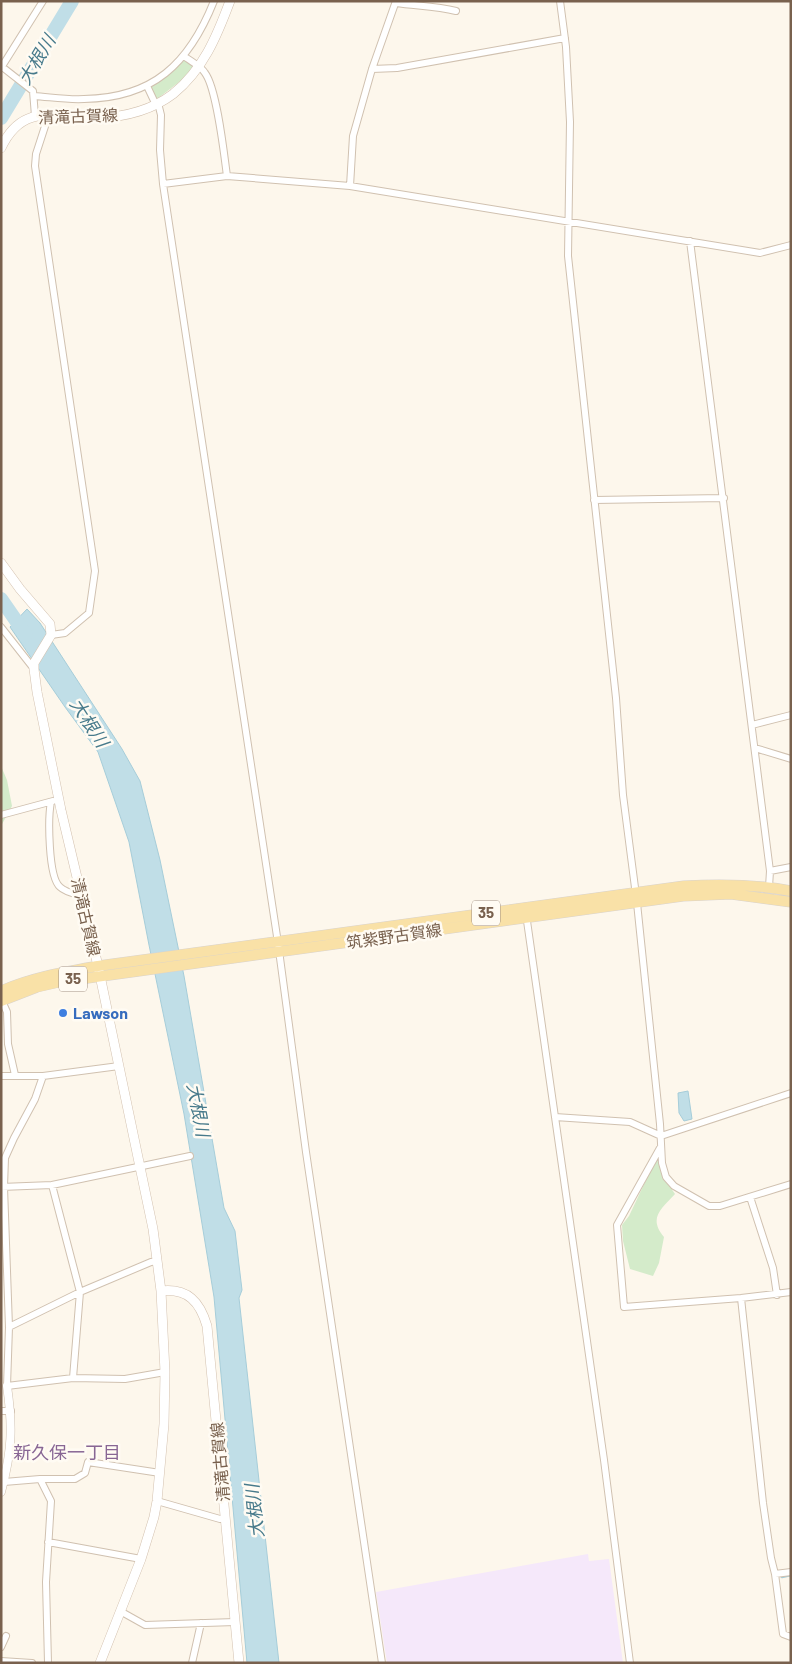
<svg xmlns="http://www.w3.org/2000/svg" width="792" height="1664" viewBox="0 0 792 1664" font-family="Barlow,'Noto Sans JP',sans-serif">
  <rect width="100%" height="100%" fill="#fdf7ec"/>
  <!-- education -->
  <path fill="#f5e8fa" d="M 588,1554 L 589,1561 L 609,1559 L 623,1663 L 387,1663 L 376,1592 Z"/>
  <!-- green -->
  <path fill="#d4ebca" d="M 183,60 L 194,66 L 183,79 L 157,99 L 151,87 L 162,80 Z
    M 1,766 L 7,780 L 12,806 L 1,826 Z
    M 656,1159 L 659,1159 L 662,1175 L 675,1194 C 661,1209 648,1218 664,1237 L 659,1263 L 653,1276 L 630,1269 L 623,1241 L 622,1225 L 629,1216 Z"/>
  <!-- water -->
  <path fill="#c0dee7" stroke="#a6cdd9" d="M 27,609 L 40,623 L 122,749 L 140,781 L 160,860 L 184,976 L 224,1208 L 235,1231 L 242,1290 L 239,1298 L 279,1663 L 247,1663 L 214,1297 L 184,1114 L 149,945 L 129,842 L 98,752 L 65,707 L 10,627 Z
    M 688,1091 L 692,1119 L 684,1121 L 679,1113 L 678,1093 Z"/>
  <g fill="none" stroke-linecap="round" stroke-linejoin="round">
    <!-- stream -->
    <path stroke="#a6cdd9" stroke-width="2.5" d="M 782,1577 L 791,1575"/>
    <!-- river -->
    <path stroke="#c0dee7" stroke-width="14" d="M 1,118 L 72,1
      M 1,599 L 26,635"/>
    <!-- minor casing -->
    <g stroke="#d0c1b0" stroke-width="8">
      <path id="minor" d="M 560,1 L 566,47 L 570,122 L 568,256 L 616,698 L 623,795 L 637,903 L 660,1124 L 662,1163 L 666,1177 L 674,1186 L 709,1206 L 720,1206 L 791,1184
        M 396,3 C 416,6 436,6 456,11
        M 184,56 C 190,61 201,66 205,73 C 217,89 224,154 227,176
        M 1,66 L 33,91 L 35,116
        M 1,68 L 43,1
        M 372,69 L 397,68 L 565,38
        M 147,86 L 156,105
        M 34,96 C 50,97 67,100 84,99 C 153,98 189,64 214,1
        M 158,103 L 161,115 L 160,150 L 163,184 L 278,943 L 306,1152 L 382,1663
        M 49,114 L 36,154 L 35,166 L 95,571 L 89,613 L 65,633 L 51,635
        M 163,184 L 227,176 L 350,186 L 760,253 L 791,245
        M 350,186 L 353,136 L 372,69 L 396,1
        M 690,241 L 770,871 L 769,887
        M 594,500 L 724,498
        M 1,627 L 34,669
        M 752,725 L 791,715
        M 755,748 L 791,759
        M 51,802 C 48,817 48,877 60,887 C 65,892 75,894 82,896
        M 1,815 L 53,801
        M 770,871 L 791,867
        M 526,914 L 604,1460 L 630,1663
        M 2,1001 L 7,1012 L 8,1044 L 15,1075
        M 119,1066 L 43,1076 L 35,1099 L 14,1138 L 5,1158 L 4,1187 L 9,1327 L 7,1386 L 73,1378 L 125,1379 L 165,1372
        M 1,1076 L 43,1076
        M 555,1117 L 630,1122 L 661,1136 L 791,1093
        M 660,1148 L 617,1225 L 624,1307 L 741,1298 L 791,1292
        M 52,1185 L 80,1292 L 73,1378
        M 1,1187 L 52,1185 L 190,1156
        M 750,1197 L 773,1268 L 777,1295
        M 741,1298 L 763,1503 L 771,1558 L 775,1574 L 783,1634 L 791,1637
        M 9,1327 L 80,1292 L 151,1262 L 158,1261
        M 1,1411 L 11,1411
        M 40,1479 L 75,1479 L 85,1473 L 88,1462 L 160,1473
        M 4,1482 L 40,1479 L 51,1501 L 46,1582 L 48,1663
        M 157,1501 L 220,1519 L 225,1519
        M 48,1542 L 141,1559
        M 775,1574 L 791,1572
        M 120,1611 L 145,1625 L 235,1622
        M 1,1647 L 6,1636
        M 1,1661 L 32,1663
        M 192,1663 L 201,1623"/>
    </g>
    <!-- tertiary casing -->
    <g stroke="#d0c1b0" stroke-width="9">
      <path id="tertiary" d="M 1,1492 C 12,1451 13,1427 7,1386"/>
    </g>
    <!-- secondary casing -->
    <g stroke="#d3c1af" stroke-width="10">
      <path id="secondary" d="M 1,148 C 23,101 57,118 97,118 C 124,117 152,110 173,94 C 203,70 217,36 230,1
        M 1,563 L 20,589 L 50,624 L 51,635 L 34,663 L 34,669 L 37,692 L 61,810 L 98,966 L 140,1167 L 153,1229 L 161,1291 L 165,1372 L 164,1424 L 157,1501 L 154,1517 L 141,1559 L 100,1663
        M 161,1291 C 188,1288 200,1302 207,1326 L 239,1663"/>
    </g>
    <!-- primary casing -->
    <g stroke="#d9d3cd" stroke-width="11">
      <path id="primary" d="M 1,991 C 33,977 64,972 98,966 L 684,886 C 720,884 755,884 791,891
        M 1,1001 L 37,987 L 59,982 L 683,896 L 731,894 L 791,902"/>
    </g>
    <!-- minor -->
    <use href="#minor" stroke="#fff" stroke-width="6"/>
    <!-- tertiary -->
    <use href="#tertiary" stroke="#fff" stroke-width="8"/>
    <!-- secondary -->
    <use href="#secondary" stroke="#fff" stroke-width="9"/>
    <!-- primary -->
    <use href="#primary" stroke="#f9e1a7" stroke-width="10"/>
  </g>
  <!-- markers -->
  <circle fill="#3f7fe0" stroke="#fffbf3" stroke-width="2" cx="63" cy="1013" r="5"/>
  <g text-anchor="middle" stroke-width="5" stroke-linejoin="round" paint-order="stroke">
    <!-- shield labels -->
    <g fill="#fffbf3" stroke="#a18f80" stroke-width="1">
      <rect x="472" y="900.5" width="28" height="25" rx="4"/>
      <rect x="59" y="966.5" width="28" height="25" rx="4"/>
    </g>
    <g font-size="15" font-weight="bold" fill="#79614e">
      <text x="486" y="918">35</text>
      <text x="73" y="984">35</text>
    </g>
    <!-- street labels -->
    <g font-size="16" fill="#79614e" stroke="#fffbf3">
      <text transform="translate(78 116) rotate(-2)" y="6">清滝古賀線</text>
      <text transform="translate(86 917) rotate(77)" y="6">清滝古賀線</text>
      <text transform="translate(394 936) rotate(-8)" y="6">筑紫野古賀線</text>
      <text transform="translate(220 1462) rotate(-95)" y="6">清滝古賀線</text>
    </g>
    <!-- shop labels -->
    <g font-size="16" font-weight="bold" fill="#366cbe" stroke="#fffbf3" text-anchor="start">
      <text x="73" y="1019">Lawson</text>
    </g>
    <!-- water labels -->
    <g font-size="18" font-style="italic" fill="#477a8b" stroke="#fffbf3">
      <text transform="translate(37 60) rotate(-59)" y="6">大根川</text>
      <text transform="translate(89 723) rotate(57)" y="6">大根川</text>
      <text transform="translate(198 1110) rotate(79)" y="6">大根川</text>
      <text transform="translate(255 1511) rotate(-96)" y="6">大根川</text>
    </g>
    <!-- neighbourhood labels -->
    <g font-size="18" fill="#886694" stroke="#fffbf3">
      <text x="67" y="1459">新久保一丁目</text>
    </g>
  </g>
  <!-- border -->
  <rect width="792" height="1664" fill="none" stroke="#79614e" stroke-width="5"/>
</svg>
